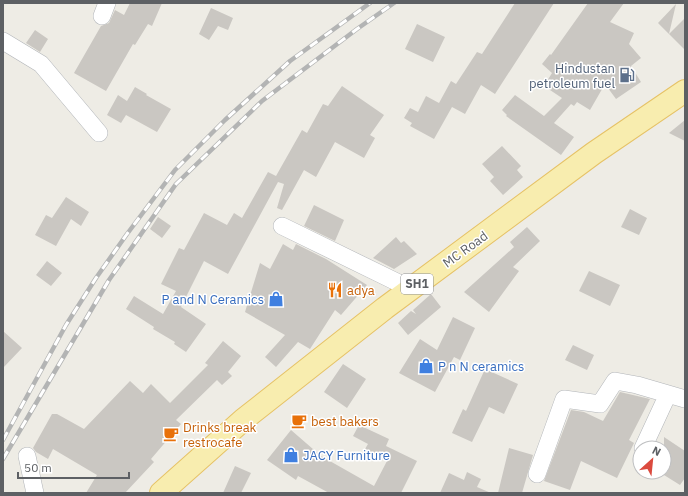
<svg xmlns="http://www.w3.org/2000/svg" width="688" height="496" viewBox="0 0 688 496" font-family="'IBM Plex Sans',sans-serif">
  <rect width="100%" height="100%" fill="#eeece5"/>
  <!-- building -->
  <path fill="#cac7c2" d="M 130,3 L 162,3 L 152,26 L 148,24 L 135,45 L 133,44 L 106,91 L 74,73 L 101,26 L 109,23 L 115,10 L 124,15 Z
    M 515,3 L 554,3 L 495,94 L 481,85 L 465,114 L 452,107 L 434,139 L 410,126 L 412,123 L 404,118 L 410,108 L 418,112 L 426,96 L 439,103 L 451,81 L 456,84 L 477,52 L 482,54 Z
    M 588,3 L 624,3 L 610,22 L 634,33 L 629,44 L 641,58 L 631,66 L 641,82 L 616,99 L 605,84 L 590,110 L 577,102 L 574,106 L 571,104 L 554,123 L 574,137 L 561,155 L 506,116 L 507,115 L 502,110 L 515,95 L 544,116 L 562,98 L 544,86 L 552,73 L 542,64 L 550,54 L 551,55 Z
    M 676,4 L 669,34 L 658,23 Z
    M 211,8 L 233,18 L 228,30 L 218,26 L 209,40 L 199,34 Z
    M 685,18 L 685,50 L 669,34 Z
    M 417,24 L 445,37 L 433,62 L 405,49 Z
    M 35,30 L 48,39 L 40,52 L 26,43 Z
    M 342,86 L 384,115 L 370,135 L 375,138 L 364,158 L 335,142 L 316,177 L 304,170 L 282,210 L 277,208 L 284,184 L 278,182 L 228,274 L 204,261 L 181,307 L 206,324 L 186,352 L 174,344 L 175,342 L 153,329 L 154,327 L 126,309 L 134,296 L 163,314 L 176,291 L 161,284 L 179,248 L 184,250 L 204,213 L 227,225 L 234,213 L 242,218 L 268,172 L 276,176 L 302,130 L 307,133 L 323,104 L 328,106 Z
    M 135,87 L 147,94 L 146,95 L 171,109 L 157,132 L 126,115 L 121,123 L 107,115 L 118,95 L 127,101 Z
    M 685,120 L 685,141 L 669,133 Z
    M 502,146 L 521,166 L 517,170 L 523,177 L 503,195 L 490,181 L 494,177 L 482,164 Z
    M 66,197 L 89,212 L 81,226 L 71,219 L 56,246 L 35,235 L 46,215 L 52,218 Z
    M 314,205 L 344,220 L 335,241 L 304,226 Z
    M 630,209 L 647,218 L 639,235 L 621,227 Z
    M 158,217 L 171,226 L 162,238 L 150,229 Z
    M 527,227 L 540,241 L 513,267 L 519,271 L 489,312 L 464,292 L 514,247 L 510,242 Z
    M 396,237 L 401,243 L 404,241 L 417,254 L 394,269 L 373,258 Z
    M 283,244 L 293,250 L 296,244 L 326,259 L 367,285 L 341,315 L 335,310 L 310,349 L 298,342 L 276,367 L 265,357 L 285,335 L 245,312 L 260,263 L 270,269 Z
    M 47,261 L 62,273 L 51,286 L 36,275 Z
    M 589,271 L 620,285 L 610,306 L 579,291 Z
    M 431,294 L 441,307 L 408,335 L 398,323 L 411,311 L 416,314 L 413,310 Z
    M 453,317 L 475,328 L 460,360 L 454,357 L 435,392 L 399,373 L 420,339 L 437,350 Z
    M 3,331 L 22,348 L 3,368 Z
    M 223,341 L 241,356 L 228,372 L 232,376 L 222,385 L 217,380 L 176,420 L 181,424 L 151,459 L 154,462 L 125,493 L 86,493 L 97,475 L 53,449 L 48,459 L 36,452 L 33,448 L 52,414 L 57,414 L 84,429 L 130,381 L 143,393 L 151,384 L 170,403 L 208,365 L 205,363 Z
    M 573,345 L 594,355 L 587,370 L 565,360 Z
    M 343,364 L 366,379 L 347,408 L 324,392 Z
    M 485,369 L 518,384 L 504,414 L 489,407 L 472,442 L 452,433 L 463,409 L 466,411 Z
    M 620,392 L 650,399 L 629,440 L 634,443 L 617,478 L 581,461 L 570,490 L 544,481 L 571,410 L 584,412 L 603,421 Z
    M 359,425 L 389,439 L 386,446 L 417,461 L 401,493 L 329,493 L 298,476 L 296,480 L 267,460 L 291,430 L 321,456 L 374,486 L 387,461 L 365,449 L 368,444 L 353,436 Z
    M 664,437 L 685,451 L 685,478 L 680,485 L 664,475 Z
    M 509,448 L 533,455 L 522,493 L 498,493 Z
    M 235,466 L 251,473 L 241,493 L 223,493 Z
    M 467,472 L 481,479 L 477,487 L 491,493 L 440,493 L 449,473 L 464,480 Z"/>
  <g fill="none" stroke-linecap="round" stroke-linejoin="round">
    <!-- street casing -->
    <g stroke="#b2b5b9" stroke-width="18">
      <path id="street" d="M 102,16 L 107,3
        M 3,41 L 41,64 L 99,133
        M 282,226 L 411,289
        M 643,448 L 668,394
        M 27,456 L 35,493
        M 537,474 L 564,399 L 600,404 L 615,381 L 637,385 L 685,399"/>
    </g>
    <!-- primary casing -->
    <g stroke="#e6c266" stroke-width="24">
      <path id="primary" d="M 161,493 L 243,420 L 385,308 L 594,153 L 685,91"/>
    </g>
    <!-- street -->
    <use href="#street" stroke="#fff" stroke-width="17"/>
    <!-- primary -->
    <use href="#primary" stroke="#f8edaf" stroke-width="22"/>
    <!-- rail casing -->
    <g stroke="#b3b4b4" stroke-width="4.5">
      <path id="rail" d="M 3,440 L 66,325 L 96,278 L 127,234 L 175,170 L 225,120 L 290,61 L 370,3
        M 3,459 L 109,280 L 176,184 L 262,101 L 357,29 L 394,3"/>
    </g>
    <!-- rail -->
    <use href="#rail" stroke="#fff" stroke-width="3" stroke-dasharray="9" stroke-linecap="butt"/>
  </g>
  <!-- icons -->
  <defs>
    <g id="fuel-bare" transform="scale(1.2)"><path d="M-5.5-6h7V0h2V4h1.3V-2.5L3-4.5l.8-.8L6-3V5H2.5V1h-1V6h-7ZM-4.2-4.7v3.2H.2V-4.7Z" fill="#5c6f8a" stroke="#fff" stroke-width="2.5" paint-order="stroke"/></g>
    <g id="restaurant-bare" transform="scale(1.2)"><path d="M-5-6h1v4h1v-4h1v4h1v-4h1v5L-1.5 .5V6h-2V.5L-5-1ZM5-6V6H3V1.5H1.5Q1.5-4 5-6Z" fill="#e8710a" stroke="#fff" stroke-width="2.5" paint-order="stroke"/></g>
    <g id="shop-bare" transform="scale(1.2)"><path d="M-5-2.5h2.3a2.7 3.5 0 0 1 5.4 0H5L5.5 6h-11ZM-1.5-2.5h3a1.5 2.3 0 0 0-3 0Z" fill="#3f7fe0" stroke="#fff" stroke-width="2.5" paint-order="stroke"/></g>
    <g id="cafe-bare" transform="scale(1.2)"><path d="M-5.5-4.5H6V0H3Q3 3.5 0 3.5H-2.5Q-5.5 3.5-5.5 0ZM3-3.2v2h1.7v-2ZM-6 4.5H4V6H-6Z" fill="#e8710a" stroke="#fff" stroke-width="2.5" paint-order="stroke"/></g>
  </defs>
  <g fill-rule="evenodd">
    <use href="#fuel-bare" x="627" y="75"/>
    <use href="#restaurant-bare" x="335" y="290"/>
    <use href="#shop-bare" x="276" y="299"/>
    <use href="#shop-bare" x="426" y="366"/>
    <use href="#cafe-bare" x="299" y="421"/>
    <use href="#cafe-bare" x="171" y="434"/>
    <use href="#shop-bare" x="291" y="455"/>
  </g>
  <g text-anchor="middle" stroke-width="3" stroke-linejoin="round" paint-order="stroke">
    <!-- shield labels -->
    <rect fill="#fff" stroke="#8e9092" stroke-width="1" x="401" y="274" width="32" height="20" rx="3"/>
    <g font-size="12" font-weight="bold" fill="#5d6064">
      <text x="417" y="288">SH1</text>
    </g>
    <!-- service labels -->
    <g font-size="13" fill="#4e5e75" stroke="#fff" text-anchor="end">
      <text x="615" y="73">Hindustan<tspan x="615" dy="15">petroleum fuel</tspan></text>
    </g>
    <!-- street labels -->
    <g font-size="13" fill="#5d6064" stroke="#fff">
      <text transform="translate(465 249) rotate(-36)" y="5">MC Road</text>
    </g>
    <!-- food labels -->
    <g font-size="13" fill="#c56008" stroke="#fff" text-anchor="start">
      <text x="347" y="295">adya</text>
      <text x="311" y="426">best bakers</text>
      <text x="183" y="432">Drinks break<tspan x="183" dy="15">restrocafe</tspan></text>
    </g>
    <!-- shop labels -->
    <g font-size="13" fill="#366cbe" stroke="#fff" text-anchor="start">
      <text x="264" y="304" text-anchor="end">P and N Ceramics</text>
      <text x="438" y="371">P n N ceramics</text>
      <text x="303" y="460">JACY Furniture</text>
    </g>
  </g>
  <!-- border -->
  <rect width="688" height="496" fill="none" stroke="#5d6064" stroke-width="8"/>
  <!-- north arrow -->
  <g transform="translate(652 460) rotate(27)"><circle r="19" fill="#ffffff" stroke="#bebfc1"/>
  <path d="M0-3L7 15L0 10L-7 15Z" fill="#db4a3e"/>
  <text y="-6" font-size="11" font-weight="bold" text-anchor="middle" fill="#5d6064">N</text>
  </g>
  <!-- scale -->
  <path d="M18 472v6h111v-6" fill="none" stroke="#5d6064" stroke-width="2"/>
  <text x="24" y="472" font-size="12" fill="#5d6064" stroke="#ffffff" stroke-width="3" paint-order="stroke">50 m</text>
</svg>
